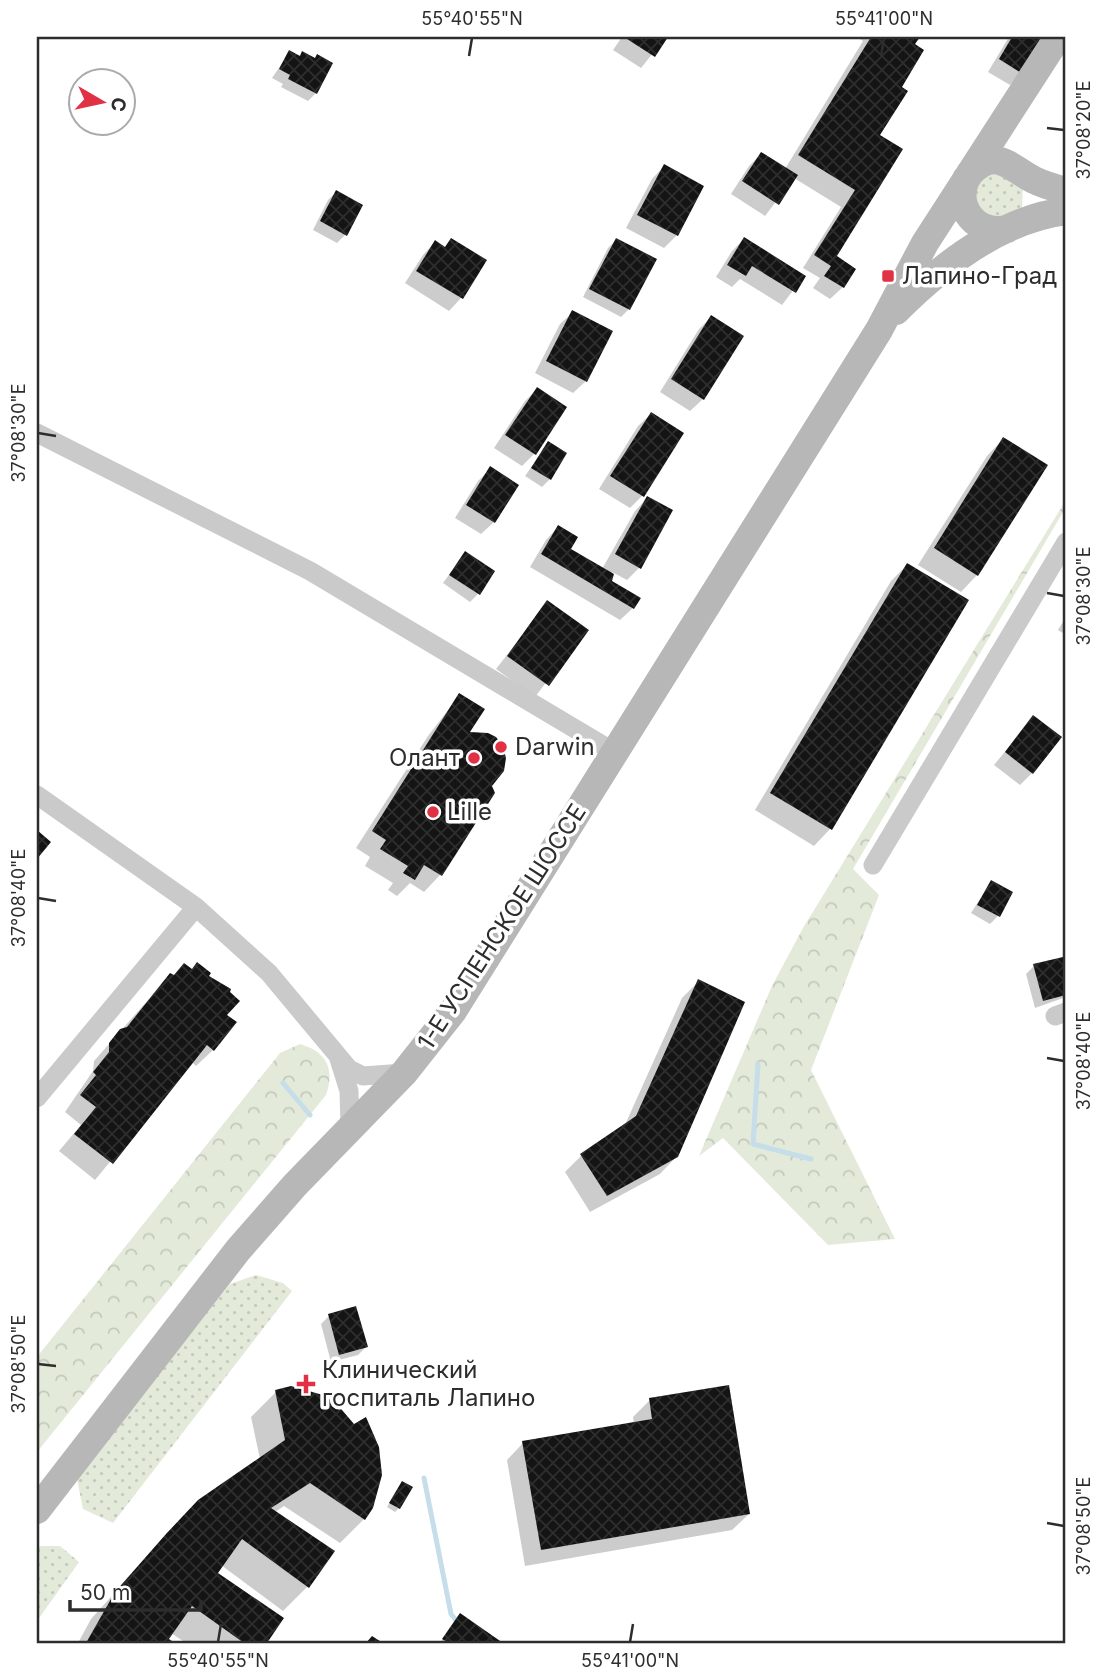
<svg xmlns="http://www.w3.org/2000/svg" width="1103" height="1680" viewBox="0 0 1103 1680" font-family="Inter,sans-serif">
  <defs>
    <pattern id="grass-dots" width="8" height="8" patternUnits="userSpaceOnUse" patternTransform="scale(1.75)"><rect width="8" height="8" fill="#e3eada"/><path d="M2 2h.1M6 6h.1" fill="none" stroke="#c3c9bb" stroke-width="1.8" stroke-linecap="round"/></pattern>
    <pattern id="forest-crowns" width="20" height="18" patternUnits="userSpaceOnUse" patternTransform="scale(1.75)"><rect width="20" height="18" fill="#e3eada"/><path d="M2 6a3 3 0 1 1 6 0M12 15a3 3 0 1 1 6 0" fill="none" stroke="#c3c9bb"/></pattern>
    <pattern id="building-cross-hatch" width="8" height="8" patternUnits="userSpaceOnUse" patternTransform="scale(1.75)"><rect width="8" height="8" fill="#141414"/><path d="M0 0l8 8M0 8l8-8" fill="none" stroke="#2e2e2e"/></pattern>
  </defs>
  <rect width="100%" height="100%" fill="#fff"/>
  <!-- grass -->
  <path fill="url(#grass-dots)" d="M 989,169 L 1023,187 L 1022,209 L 1005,222 L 972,209 L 979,174 Z
    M 256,1275 L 283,1283 L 292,1291 L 113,1523 L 83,1509 L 77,1479 L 88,1461 L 230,1284 Z
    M 41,1546 L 60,1546 L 79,1562 L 37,1621 L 37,1548 Z"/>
  <!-- forest -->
  <path fill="url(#forest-crowns)" d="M 1066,500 L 1066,507 L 853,869 L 879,895 L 811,1070 L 895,1239 L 828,1245 L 723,1138 L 699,1156 L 772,986 L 803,928 Z
    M 300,1044 C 327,1052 335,1069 326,1095 L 37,1452 L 37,1357 L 280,1053 Z"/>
  <!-- shadow -->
  <path fill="#0003" d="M 622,37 L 666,37 L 641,68 L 613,50 Z
    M 857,37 L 918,37 L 878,136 L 834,257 L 843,287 L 830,299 L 813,288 L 820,278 L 803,268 L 841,207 L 794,178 L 765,216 L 731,194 L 749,166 L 761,154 L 785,169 L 863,41 Z
    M 1009,37 L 1044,37 L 1022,73 L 1010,85 L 988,72 Z
    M 289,53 L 298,57 L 302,53 L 316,93 L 308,101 L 281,87 L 283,84 L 272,78 Z
    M 664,166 L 677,235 L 664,248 L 626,228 L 652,179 Z
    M 336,192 L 345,235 L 337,243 L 313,230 L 328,200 Z
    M 744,239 L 804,276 L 782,305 L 740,279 L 732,287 L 716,277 L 732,251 Z
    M 451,240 L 485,261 L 461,298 L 449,311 L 405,283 L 423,255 L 435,242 L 444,248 Z
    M 616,240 L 629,309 L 621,317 L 583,297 L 608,248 Z
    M 573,312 L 586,381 L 573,393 L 535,373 L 560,324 Z
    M 711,317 L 742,337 L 703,399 L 690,411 L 660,392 L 699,329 Z
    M 537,389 L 565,407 L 534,454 L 522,466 L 494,448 L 525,401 Z
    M 651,414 L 681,434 L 642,496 L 630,508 L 599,489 L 638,426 Z
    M 1003,439 L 977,575 L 961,592 L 918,565 L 987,456 Z
    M 548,443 L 550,479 L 542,487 L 525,476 Z
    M 490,469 L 494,522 L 481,534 L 455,518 L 478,481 Z
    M 647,498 L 639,568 L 627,580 L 612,572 L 610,582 L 633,608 L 620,620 L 530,567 L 546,540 L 558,527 L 568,549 L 602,569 L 635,511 Z
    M 465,553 L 478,594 L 470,602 L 443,583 Z
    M 907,565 L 830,829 L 814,846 L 755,810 L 891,581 Z
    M 547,603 L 586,630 L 535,697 L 496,669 Z
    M 1066,617 L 1066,635 L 1058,630 Z
    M 459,696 L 466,734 L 493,792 L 440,875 L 424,892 L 410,883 L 397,896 L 388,890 L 393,883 L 365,866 L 370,857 L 356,848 L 428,736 Z
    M 1033,717 L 1032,773 L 1020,785 L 994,765 Z
    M 991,882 L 998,916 L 990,924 L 971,913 Z
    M 1061,959 L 1066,977 L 1066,997 L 1035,1008 L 1026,974 L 1034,966 Z
    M 170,975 L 206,976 L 225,1015 L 213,1050 L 196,1066 L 192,1062 L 95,1180 L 59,1151 L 81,1125 L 65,1112 L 93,1071 L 94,1061 Z
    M 699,981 L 677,1156 L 660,1174 L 590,1212 L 565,1172 L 581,1156 L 624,1127 L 682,998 Z
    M 329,1316 L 366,1347 L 358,1355 L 331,1362 L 321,1324 Z
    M 291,1388 L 307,1390 L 335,1404 L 364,1519 L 340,1543 L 284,1506 L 275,1512 L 333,1551 L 307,1587 L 283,1611 L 221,1565 L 215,1573 L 281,1619 L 265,1643 L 186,1643 L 171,1633 L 166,1639 L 172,1643 L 78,1643 L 91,1619 L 174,1527 L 260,1459 L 251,1417 L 276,1392 Z
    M 650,1400 L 749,1514 L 732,1530 L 525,1566 L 507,1460 L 523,1443 L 634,1424 L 633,1417 Z
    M 402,1483 L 399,1508 L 395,1512 L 387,1507 Z
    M 461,1615 L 500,1643 L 440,1643 Z"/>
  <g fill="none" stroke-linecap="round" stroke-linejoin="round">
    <!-- stream -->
    <path stroke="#c6ddea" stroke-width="5" d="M 758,1064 L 753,1144 L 811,1159
      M 283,1083 L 310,1115
      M 424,1478 L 451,1614 L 459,1624"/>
  </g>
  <!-- building -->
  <path fill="url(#building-cross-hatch)" d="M 624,37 L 668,37 L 655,57 Z
    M 871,37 L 920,37 L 915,44 L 924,50 L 902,87 L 908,91 L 880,135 L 903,149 L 837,256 L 856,269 L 844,288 L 824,276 L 831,266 L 814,255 L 855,190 L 798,155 Z
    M 1012,37 L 1046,37 L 1023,74 L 999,59 Z
    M 289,50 L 300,56 L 302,51 L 315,58 L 317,54 L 333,63 L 317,94 L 288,79 L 290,75 L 279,69 Z
    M 761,152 L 798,175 L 779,205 L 742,181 Z
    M 664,164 L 704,186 L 678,236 L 637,215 Z
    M 336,190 L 363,205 L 347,236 L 320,221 Z
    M 744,237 L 806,276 L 796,293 L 752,266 L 746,276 L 727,265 Z
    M 451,238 L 487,260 L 463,299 L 416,271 L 435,240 L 445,247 Z
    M 616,238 L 657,259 L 630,310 L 589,289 Z
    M 572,310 L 613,331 L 587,382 L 546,361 Z
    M 711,315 L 744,336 L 704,400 L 671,379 Z
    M 537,387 L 567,407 L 536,455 L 505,435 Z
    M 651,412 L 684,433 L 644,497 L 610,476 Z
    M 1003,437 L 1048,465 L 978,576 L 934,548 Z
    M 548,441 L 567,453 L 551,480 L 531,468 Z
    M 490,466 L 519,485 L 495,523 L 466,505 Z
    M 647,496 L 673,510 L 641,569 L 615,554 Z
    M 558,525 L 578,537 L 571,549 L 614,574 L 612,581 L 641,598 L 634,609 L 541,554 Z
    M 465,551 L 495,571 L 480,595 L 449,575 Z
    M 907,563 L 969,600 L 832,830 L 770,793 Z
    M 547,600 L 589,630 L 549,686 L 507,656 Z
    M 459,693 L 485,709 L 470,732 L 488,733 L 496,737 L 503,746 L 506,758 L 504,771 L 492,786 L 495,793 L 442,876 L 424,865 L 415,880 L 403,873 L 408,866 L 380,849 L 386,840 L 372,831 Z
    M 1033,715 L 1062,737 L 1033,774 L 1005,752 Z
    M 37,830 L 51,842 L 37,859 Z
    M 991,880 L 1013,892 L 1000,917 L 977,905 Z
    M 1063,957 L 1066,995 L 1043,1001 L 1033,964 Z
    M 197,962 L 211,973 L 209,976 L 231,989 L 230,992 L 240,1001 L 227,1015 L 237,1022 L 214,1051 L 207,1045 L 113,1164 L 74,1134 L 96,1107 L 80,1095 L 96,1075 L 93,1072 L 109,1052 L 109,1043 L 120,1029 L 127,1027 L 170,973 L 174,975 L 184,963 L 192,969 Z
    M 698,979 L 745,1002 L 678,1157 L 607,1196 L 580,1154 L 636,1116 Z
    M 356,1306 L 368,1347 L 339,1355 L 328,1314 Z
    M 729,1385 L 750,1514 L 541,1550 L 522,1441 L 652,1419 L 649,1398 Z
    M 291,1386 L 323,1395 L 336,1403 L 354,1424 L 366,1417 L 379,1447 L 382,1475 L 373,1508 L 365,1520 L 310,1483 L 271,1508 L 335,1551 L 309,1588 L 242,1539 L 218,1573 L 284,1618 L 267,1643 L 244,1643 L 192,1606 L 169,1639 L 175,1643 L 86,1643 L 115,1592 L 166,1534 L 198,1500 L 285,1440 L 275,1390 Z
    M 402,1481 L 413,1487 L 400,1509 L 389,1503 Z
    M 460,1613 L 503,1643 L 449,1643 L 442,1639 Z
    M 372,1636 L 383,1643 L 366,1643 Z"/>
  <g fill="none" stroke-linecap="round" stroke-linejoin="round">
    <!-- minor -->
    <path stroke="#cacaca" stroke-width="19" d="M 37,433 L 310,571 L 614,752
      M 37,795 L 196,907 L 269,973 L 349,1069 L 363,1076 L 404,1073
      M 873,865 L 1066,542
      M 1055,1016 L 1066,1012
      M 339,1059 L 349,1091 L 350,1127
      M 37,1098 L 196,907"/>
    <!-- secondary -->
    <path stroke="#b7b7b7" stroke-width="28" d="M 970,173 C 996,146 1010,168 1034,180 C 1044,185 1055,188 1066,191
      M 966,179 C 954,208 976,235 1007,229
      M 896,311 C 941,266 1002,219 1066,211
      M 37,1510 L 238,1250 L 295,1185 L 404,1073 L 453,1011 L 879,330 L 925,243 L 1058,37"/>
  </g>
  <!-- ticks -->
  <path fill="none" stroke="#2d2d2d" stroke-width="2.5" d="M 469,56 L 472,38M 881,56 L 884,38M 1047,128 L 1064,130M 38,433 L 56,436M 1047,593 L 1064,596M 38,898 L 56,901M 1047,1058 L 1064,1061M 38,1364 L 56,1366M 1047,1523 L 1064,1526M 218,1642 L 221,1624M 630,1642 L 633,1624"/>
  <!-- markers -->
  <g fill="#e13144" stroke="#fff" stroke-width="2.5">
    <rect x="881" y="269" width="14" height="14" rx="3.5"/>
    <circle cx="501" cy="747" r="7"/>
    <circle cx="474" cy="758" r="7"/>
    <circle cx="433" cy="812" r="7"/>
    <path d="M302.5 1373.5h7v7h7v7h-7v7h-7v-7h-7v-7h7z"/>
  </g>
  <g text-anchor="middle" stroke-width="7" stroke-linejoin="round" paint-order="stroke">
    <!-- poi labels -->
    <g font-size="24" fill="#2d2d2d" stroke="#fff" text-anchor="start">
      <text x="902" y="284">Лапино-Град</text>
      <text x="515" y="755">Darwin</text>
      <text x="460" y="766" text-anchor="end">Олант</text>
      <text x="447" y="820">Lille</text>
      <text x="322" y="1378">Клинический<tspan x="322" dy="28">госпиталь Лапино</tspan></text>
    </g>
    <!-- street labels -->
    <g font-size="24" fill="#2d2d2d" stroke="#fff">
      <text transform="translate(502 927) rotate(-57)" y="8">1-Е УСПЕНСКОЕ ШОССЕ</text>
    </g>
  </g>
  <!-- border -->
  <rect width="1103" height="1680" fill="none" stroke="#ffffff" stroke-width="77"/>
  <!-- north arrow -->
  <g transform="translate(102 102) rotate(99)"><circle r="33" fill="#ffffff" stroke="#ababab" stroke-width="2"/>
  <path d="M0-5L12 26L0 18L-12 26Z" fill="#e13144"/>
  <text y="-10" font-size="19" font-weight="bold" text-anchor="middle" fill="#2d2d2d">С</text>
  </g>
  <!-- scale -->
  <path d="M70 1600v10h131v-10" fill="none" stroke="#2d2d2d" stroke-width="3.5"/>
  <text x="80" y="1600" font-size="21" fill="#2d2d2d" stroke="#ffffff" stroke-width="5" paint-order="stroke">50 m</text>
  <rect x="38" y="38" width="1026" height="1604" fill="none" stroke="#2d2d2d" stroke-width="2.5"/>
  <g font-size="18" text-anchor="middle" fill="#2d2d2d">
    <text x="472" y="25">55°40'55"N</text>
    <text x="884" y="25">55°41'00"N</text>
    <text transform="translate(1084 130) rotate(-90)" y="6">37°08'20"E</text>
    <text transform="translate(19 433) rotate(-90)" y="6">37°08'30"E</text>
    <text transform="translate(1084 596) rotate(-90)" y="6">37°08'30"E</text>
    <text transform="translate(19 898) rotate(-90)" y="6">37°08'40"E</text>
    <text transform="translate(1084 1061) rotate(-90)" y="6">37°08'40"E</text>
    <text transform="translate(19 1364) rotate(-90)" y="6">37°08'50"E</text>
    <text transform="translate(1084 1526) rotate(-90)" y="6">37°08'50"E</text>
    <text x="218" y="1667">55°40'55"N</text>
    <text x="630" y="1667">55°41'00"N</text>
  </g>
</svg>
